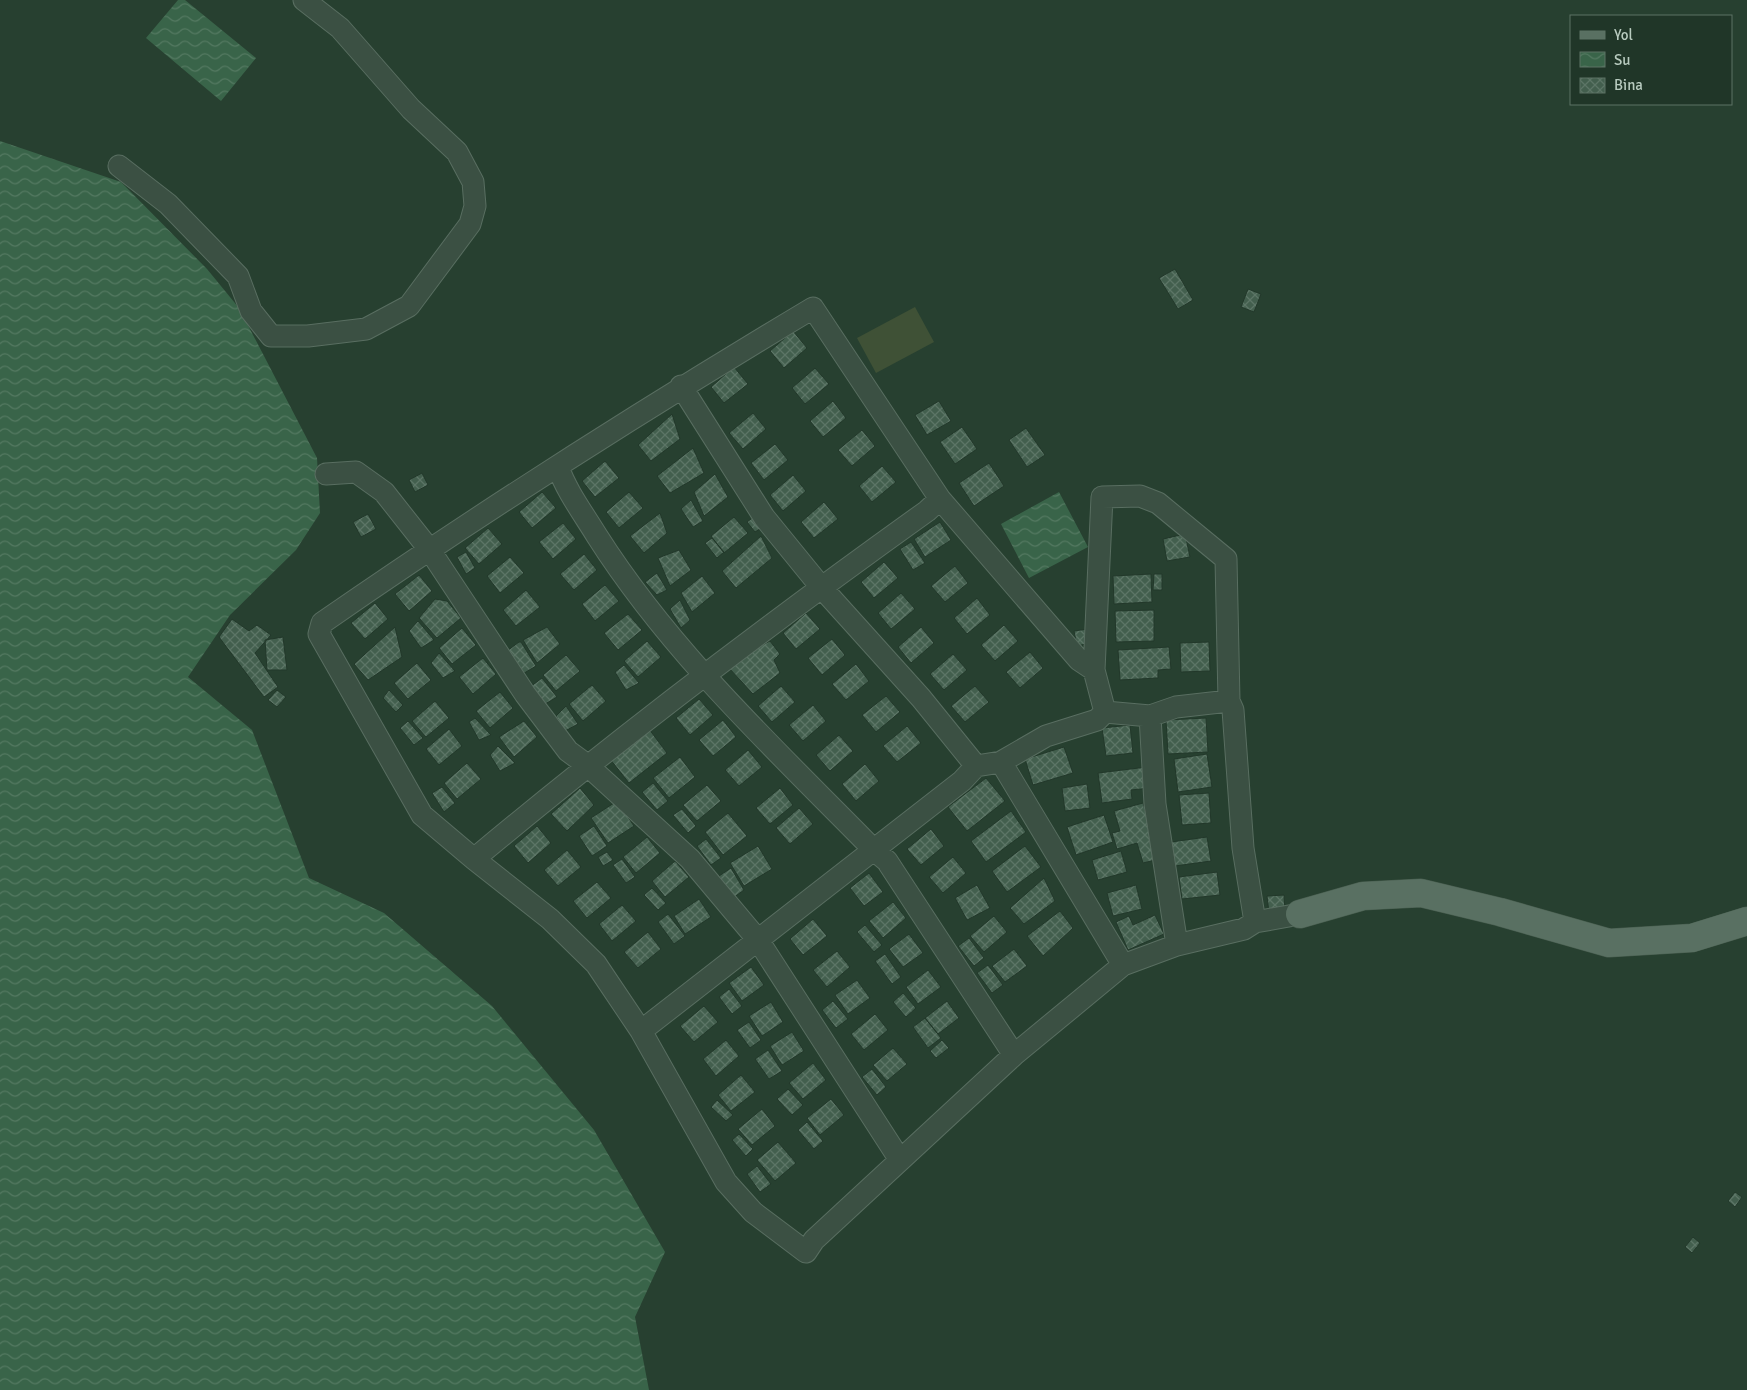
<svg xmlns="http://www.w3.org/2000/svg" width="1747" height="1390" viewBox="0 0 1747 1390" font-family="Signika,sans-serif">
  <defs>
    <pattern id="water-waves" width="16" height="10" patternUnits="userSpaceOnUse" patternTransform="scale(1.25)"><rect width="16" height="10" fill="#396449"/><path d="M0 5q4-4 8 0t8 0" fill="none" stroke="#547961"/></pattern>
    <pattern id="building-cross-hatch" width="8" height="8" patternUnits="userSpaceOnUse" patternTransform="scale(1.25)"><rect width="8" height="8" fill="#435f4e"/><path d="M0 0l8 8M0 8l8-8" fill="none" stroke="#5c7566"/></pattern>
  </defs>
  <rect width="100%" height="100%" fill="#274030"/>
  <!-- pitch -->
  <path fill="#3f5136" d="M 915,307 L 934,342 L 876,373 L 857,338 Z"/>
  <!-- water -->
  <path fill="url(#water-waves)" d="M 178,0 L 185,0 L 256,58 L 221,101 L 146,38 Z
    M 0,141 L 121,182 L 207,269 L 239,308 L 317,458 L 320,513 L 296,550 L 230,615 L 188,677 L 252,730 L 309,878 L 384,913 L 492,1006 L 594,1130 L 665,1252 L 635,1317 L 649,1390 L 0,1390 Z
    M 1059,492 L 1088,547 L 1029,578 L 1001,524 Z"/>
  <!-- building -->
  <path fill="url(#building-cross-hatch)" stroke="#22382a" d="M 1175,269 L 1193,300 L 1178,309 L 1159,278 Z
    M 1248,289 L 1261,294 L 1254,312 L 1241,307 Z
    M 793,331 L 807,348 L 784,368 L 770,351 Z
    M 734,367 L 748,384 L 724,403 L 711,387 Z
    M 815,368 L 829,384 L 805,404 L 792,388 Z
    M 833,401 L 846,418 L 823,437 L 810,421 Z
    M 939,401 L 951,421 L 927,435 L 915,415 Z
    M 753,413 L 766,429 L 743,449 L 729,433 Z
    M 672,414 L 680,439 L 651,461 L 638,445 Z
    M 962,427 L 977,449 L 955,464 L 940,442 Z
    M 1026,428 L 1045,455 L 1027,467 L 1009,440 Z
    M 862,430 L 875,446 L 852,466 L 838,450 Z
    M 775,444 L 788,460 L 764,480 L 751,463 Z
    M 693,448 L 704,473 L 670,493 L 657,476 Z
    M 605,461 L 619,478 L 595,497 L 582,481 Z
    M 989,463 L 1004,486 L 974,506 L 959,483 Z
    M 882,466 L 896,482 L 872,502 L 859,486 Z
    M 422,473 L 428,485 L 415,492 L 409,480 Z
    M 715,474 L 728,497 L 704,516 L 694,492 Z
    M 793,475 L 806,491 L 783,511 L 770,495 Z
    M 542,492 L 556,508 L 532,528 L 519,512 Z
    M 629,492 L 643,508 L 619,528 L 606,512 Z
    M 691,500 L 703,521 L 693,527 L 681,509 Z
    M 824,502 L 838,519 L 814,538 L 801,522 Z
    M 660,513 L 667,533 L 644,553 L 630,536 Z
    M 368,514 L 376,529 L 361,537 L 353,522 Z
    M 755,516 L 763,527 L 755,532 L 747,522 Z
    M 734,517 L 748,533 L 724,553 L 711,536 Z
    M 940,522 L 951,540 L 925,557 L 914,539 Z
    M 563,523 L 576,539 L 553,559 L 539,542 Z
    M 488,528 L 502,544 L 479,564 L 465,548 Z
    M 1185,534 L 1190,557 L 1167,561 L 1163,539 Z
    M 761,536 L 772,558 L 736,588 L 722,571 Z
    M 712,538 L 724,552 L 717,558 L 705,543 Z
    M 911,542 L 925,563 L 913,570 L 900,549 Z
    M 679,550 L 691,570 L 670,586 L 658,558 Z
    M 466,552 L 475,568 L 466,574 L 457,557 Z
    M 584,554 L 597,570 L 574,590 L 560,574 Z
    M 510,557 L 524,573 L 500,593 L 487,576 Z
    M 884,562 L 898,578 L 874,598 L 861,582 Z
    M 955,566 L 968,583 L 945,602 L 931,586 Z
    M 657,573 L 667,590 L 657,595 L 645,582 Z
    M 1151,574 L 1152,602 L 1114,604 L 1113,576 Z
    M 1154,574 L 1162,574 L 1162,590 L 1153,590 Z
    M 419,575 L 432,591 L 409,611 L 395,594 Z
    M 702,576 L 715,593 L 692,612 L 681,593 Z
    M 605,585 L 619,601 L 595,621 L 582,604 Z
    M 526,590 L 540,607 L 516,626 L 503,610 Z
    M 901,593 L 915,609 L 891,629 L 878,613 Z
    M 977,598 L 990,615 L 967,634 L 954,618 Z
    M 435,599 L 447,601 L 461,618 L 437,638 L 419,618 Z
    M 680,600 L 690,620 L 681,628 L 670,609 Z
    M 375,603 L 388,619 L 365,639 L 351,623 Z
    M 1154,610 L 1154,641 L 1116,642 L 1115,611 Z
    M 806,613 L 820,629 L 796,649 L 783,633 Z
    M 628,614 L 642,630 L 618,650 L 604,633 Z
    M 232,619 L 249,631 L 257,625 L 271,635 L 255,653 L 278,687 L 264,697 L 219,637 Z
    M 418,621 L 434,640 L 421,648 L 409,631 Z
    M 1004,625 L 1018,641 L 995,661 L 981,645 Z
    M 395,627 L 402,657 L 368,680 L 354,664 Z
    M 547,627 L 560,644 L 537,663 L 523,640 Z
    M 921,627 L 934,643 L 911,663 L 898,647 Z
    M 462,628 L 476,645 L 452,664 L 439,648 Z
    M 1088,629 L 1090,643 L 1077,646 L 1074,631 Z
    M 283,637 L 287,670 L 267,670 L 265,640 Z
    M 832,639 L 845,655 L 822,675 L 808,658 Z
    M 647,641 L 661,657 L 638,677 L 624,661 Z
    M 770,641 L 780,654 L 774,660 L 780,673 L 753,694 L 729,668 L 747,653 Z
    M 519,642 L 521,642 L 536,666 L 521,675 L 507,651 Z
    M 1209,642 L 1210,671 L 1181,672 L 1180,643 Z
    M 1169,647 L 1171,669 L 1158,670 L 1158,678 L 1120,680 L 1118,650 Z
    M 1030,652 L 1043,668 L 1020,688 L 1006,672 Z
    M 439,653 L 455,671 L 443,678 L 431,663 Z
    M 953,654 L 967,670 L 944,690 L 930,674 Z
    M 566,655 L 580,671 L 556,691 L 543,675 Z
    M 483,658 L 496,674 L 473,694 L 459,677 Z
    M 417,663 L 431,680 L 408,699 L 394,683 Z
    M 856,664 L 869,681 L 846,700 L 832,684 Z
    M 624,665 L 639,683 L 626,690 L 615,672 Z
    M 542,678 L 557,697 L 540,707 L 530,687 Z
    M 592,685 L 606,701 L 583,721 L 569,704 Z
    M 781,686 L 795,702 L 772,722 L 758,706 Z
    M 975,686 L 989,702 L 965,722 L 951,706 Z
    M 277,690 L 286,697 L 277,707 L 268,700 Z
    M 389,690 L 403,705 L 396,712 L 383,698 Z
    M 500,692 L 513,708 L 490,728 L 476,711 Z
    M 886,696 L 900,712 L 876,732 L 862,715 Z
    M 699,699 L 713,715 L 690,735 L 676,718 Z
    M 435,701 L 449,718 L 426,737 L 412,721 Z
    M 813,705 L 826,721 L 803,741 L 789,725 Z
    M 566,706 L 578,724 L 565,731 L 556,716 Z
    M 475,718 L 491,735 L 479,740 L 469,722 Z
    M 1206,718 L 1208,752 L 1168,754 L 1166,720 Z
    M 723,720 L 736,737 L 713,756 L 699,740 Z
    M 408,721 L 423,738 L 414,745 L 400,728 Z
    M 524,721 L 537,737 L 514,757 L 499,737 Z
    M 1130,725 L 1133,753 L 1106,756 L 1102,728 Z
    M 907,726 L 921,743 L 897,762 L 883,746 Z
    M 449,729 L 462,746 L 439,765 L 426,749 Z
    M 649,729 L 667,753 L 629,783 L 610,759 Z
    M 839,735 L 853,751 L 830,771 L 816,755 Z
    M 498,746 L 515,763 L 500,771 L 490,755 Z
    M 1064,747 L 1073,773 L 1033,785 L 1025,759 Z
    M 748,750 L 762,767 L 739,786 L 725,770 Z
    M 1207,754 L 1212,787 L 1178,792 L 1174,759 Z
    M 680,757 L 695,777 L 669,798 L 653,778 Z
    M 467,763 L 481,779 L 457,799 L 444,783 Z
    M 865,764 L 879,781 L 856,801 L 842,784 Z
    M 1147,767 L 1150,788 L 1131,790 L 1132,799 L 1102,803 L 1098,773 Z
    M 986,778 L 1005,801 L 967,831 L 948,807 Z
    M 653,783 L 668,801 L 657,810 L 642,792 Z
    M 1087,784 L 1090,808 L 1065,811 L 1062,788 Z
    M 707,785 L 721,801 L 697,821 L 683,805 Z
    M 442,787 L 455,803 L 444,812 L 432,793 Z
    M 580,788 L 594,805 L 567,831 L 551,814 Z
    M 780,788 L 793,805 L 770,824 L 756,808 Z
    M 1209,793 L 1211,823 L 1182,825 L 1179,795 Z
    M 617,801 L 634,826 L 608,843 L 591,818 Z
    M 1143,803 L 1159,859 L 1143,863 L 1137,843 L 1117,849 L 1112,833 L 1120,831 L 1114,811 Z
    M 799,808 L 813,824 L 790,844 L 776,828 Z
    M 682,809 L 696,826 L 688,833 L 673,815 Z
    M 1011,811 L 1026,832 L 986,862 L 971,841 Z
    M 728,813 L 747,836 L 723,855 L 705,832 Z
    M 1104,815 L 1113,842 L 1076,855 L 1067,827 Z
    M 537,826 L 551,843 L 528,863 L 514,846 Z
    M 594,826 L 607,846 L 592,856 L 579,836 Z
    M 931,829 L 944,846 L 921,865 L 907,849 Z
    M 647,837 L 660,853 L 636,873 L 623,857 Z
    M 1207,837 L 1211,861 L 1175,866 L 1171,842 Z
    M 706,839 L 721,858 L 711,865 L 697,846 Z
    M 758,846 L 772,869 L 744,886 L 730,863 Z
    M 1025,846 L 1041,867 L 1007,892 L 992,871 Z
    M 567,850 L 581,867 L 558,886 L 544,870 Z
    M 1121,851 L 1127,872 L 1098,880 L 1092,860 Z
    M 607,852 L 613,860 L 603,866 L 598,857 Z
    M 953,857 L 966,873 L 943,893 L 929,877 Z
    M 622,859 L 635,877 L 626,883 L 613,865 Z
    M 675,861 L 689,877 L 665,897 L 652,881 Z
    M 731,868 L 744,890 L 733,898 L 719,876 Z
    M 1217,872 L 1220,895 L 1182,899 L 1179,877 Z
    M 869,873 L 883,892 L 864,906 L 850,888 Z
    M 1044,878 L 1055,901 L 1024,924 L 1010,908 Z
    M 597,882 L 611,898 L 587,918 L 573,901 Z
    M 977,885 L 990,908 L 967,920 L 955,898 Z
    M 1136,885 L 1142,909 L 1113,916 L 1107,893 Z
    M 652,888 L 666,903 L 658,910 L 644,895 Z
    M 1284,895 L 1285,912 L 1269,913 L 1267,896 Z
    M 699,899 L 711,917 L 685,934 L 674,916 Z
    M 893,902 L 906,918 L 883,938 L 869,921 Z
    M 622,905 L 636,921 L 612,941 L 599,924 Z
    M 1060,911 L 1073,928 L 1043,956 L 1027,936 Z
    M 668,914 L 685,936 L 674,944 L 658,922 Z
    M 1155,915 L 1164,934 L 1128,950 L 1116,922 L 1129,916 L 1133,925 Z
    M 994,916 L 1007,932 L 984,952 L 970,936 Z
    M 813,919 L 827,936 L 803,955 L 790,939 Z
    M 865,925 L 882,945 L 874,952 L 857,932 Z
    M 648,932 L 661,949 L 638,968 L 624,952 Z
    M 909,934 L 923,953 L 903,967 L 889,949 Z
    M 969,938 L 984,958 L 974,966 L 958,946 Z
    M 1014,949 L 1027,966 L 1005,982 L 992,966 Z
    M 837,951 L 850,967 L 827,987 L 813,970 Z
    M 885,954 L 901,977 L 892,984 L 875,961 Z
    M 988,965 L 1003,985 L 992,993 L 977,973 Z
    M 751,967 L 764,985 L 742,1001 L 729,983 Z
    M 928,970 L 941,987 L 918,1004 L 906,987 Z
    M 857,980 L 870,998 L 848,1014 L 835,995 Z
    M 729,989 L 742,1006 L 732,1014 L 719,997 Z
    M 903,993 L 916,1008 L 906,1017 L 893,1002 Z
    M 833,1001 L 848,1019 L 836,1028 L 822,1010 Z
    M 947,1001 L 959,1018 L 938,1034 L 925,1018 Z
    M 771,1002 L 783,1022 L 762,1036 L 749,1016 Z
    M 704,1006 L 718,1022 L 694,1042 L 680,1026 Z
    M 875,1014 L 888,1030 L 864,1050 L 851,1034 Z
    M 925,1018 L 941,1038 L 928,1048 L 913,1027 Z
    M 749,1022 L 761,1040 L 750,1048 L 737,1030 Z
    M 792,1032 L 804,1051 L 782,1065 L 770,1046 Z
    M 726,1040 L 739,1056 L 716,1076 L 703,1059 Z
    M 942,1040 L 949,1048 L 936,1058 L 930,1051 Z
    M 893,1048 L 907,1064 L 887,1081 L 873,1065 Z
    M 768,1050 L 782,1071 L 769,1079 L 755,1059 Z
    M 813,1063 L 826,1080 L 803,1099 L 789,1083 Z
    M 872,1069 L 886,1087 L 877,1095 L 862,1077 Z
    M 741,1075 L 755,1092 L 731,1111 L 718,1095 Z
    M 788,1089 L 803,1105 L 792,1115 L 777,1099 Z
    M 831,1099 L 844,1115 L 820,1135 L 807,1118 Z
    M 717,1100 L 733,1115 L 726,1121 L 711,1107 Z
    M 762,1109 L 775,1126 L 752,1145 L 738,1129 Z
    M 807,1122 L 823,1141 L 814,1149 L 798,1130 Z
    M 739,1134 L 753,1149 L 746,1156 L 732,1140 Z
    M 778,1142 L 796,1163 L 775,1181 L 757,1160 Z
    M 757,1166 L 771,1184 L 760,1192 L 747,1174 Z
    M 1735,1192 L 1742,1197 L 1735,1207 L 1728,1201 Z
    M 1693,1237 L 1700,1243 L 1692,1253 L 1685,1247 Z"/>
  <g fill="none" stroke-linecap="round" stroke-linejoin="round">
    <!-- minor casing -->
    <g stroke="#596e61" stroke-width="23">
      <path id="minor" d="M 119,166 L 168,204 L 238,276 L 251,311 L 271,336 L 308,336 L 366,329 L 409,306 L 470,224 L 475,206 L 473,182 L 457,152 L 411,109 L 340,28 L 304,0
        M 681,386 L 764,517 L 821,587 L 921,698 L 976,766
        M 558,467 C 567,492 583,513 597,536 C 672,654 777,751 874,850 L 887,861 L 1014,1055
        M 326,474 L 356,472 L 384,492 L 429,549 L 525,694 L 568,751 L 587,765 L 690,859 L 758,940 L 900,1160
        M 1094,670 L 1079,660 L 940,499 L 813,308 C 646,408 482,512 322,623 L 319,634 L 422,815 L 474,859 L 550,919 L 596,964 L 641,1031 L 726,1182 L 753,1212 L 806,1252 L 814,1240 L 1014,1055 L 1123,965 L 1177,945 L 1244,929 L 1255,922 L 1300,914
        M 1105,712 L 1094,670 L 1102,497 L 1140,496 L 1158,503 L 1226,559 L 1229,701 L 1233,710 L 1243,848 L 1255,922
        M 1150,716 L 1155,804 L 1177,945
        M 1001,762 L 1123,965
        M 474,859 C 620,737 772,622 927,511 L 940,499
        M 641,1031 L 962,781 L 976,766 L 1001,762 L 1046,736 L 1097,720 L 1105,712 L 1150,716 L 1176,707 L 1229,701"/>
    </g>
    <!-- major casing -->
    <g stroke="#485d4f" stroke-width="29">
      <path id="major" d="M 1300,914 L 1363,896 L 1421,893 L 1500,912 L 1609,943 L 1692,938 L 1747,921"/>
    </g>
    <!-- minor -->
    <use href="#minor" stroke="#3b5043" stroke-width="21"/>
    <!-- major -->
    <use href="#major" stroke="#597062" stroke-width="28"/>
  </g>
  <!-- legend -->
  <rect x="1570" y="15" width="162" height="90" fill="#203628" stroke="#5d7264"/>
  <rect x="1580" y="31" width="25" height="8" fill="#597062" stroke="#5d7264"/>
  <text x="1614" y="40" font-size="15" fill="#b8cbbf">Yol</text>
  <rect x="1580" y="52" width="25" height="15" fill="url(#water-waves)" stroke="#5d7264"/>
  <text x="1614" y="65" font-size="15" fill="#b8cbbf">Su</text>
  <rect x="1580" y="78" width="25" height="15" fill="url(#building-cross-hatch)" stroke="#5d7264"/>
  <text x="1614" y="90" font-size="15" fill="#b8cbbf">Bina</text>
</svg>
